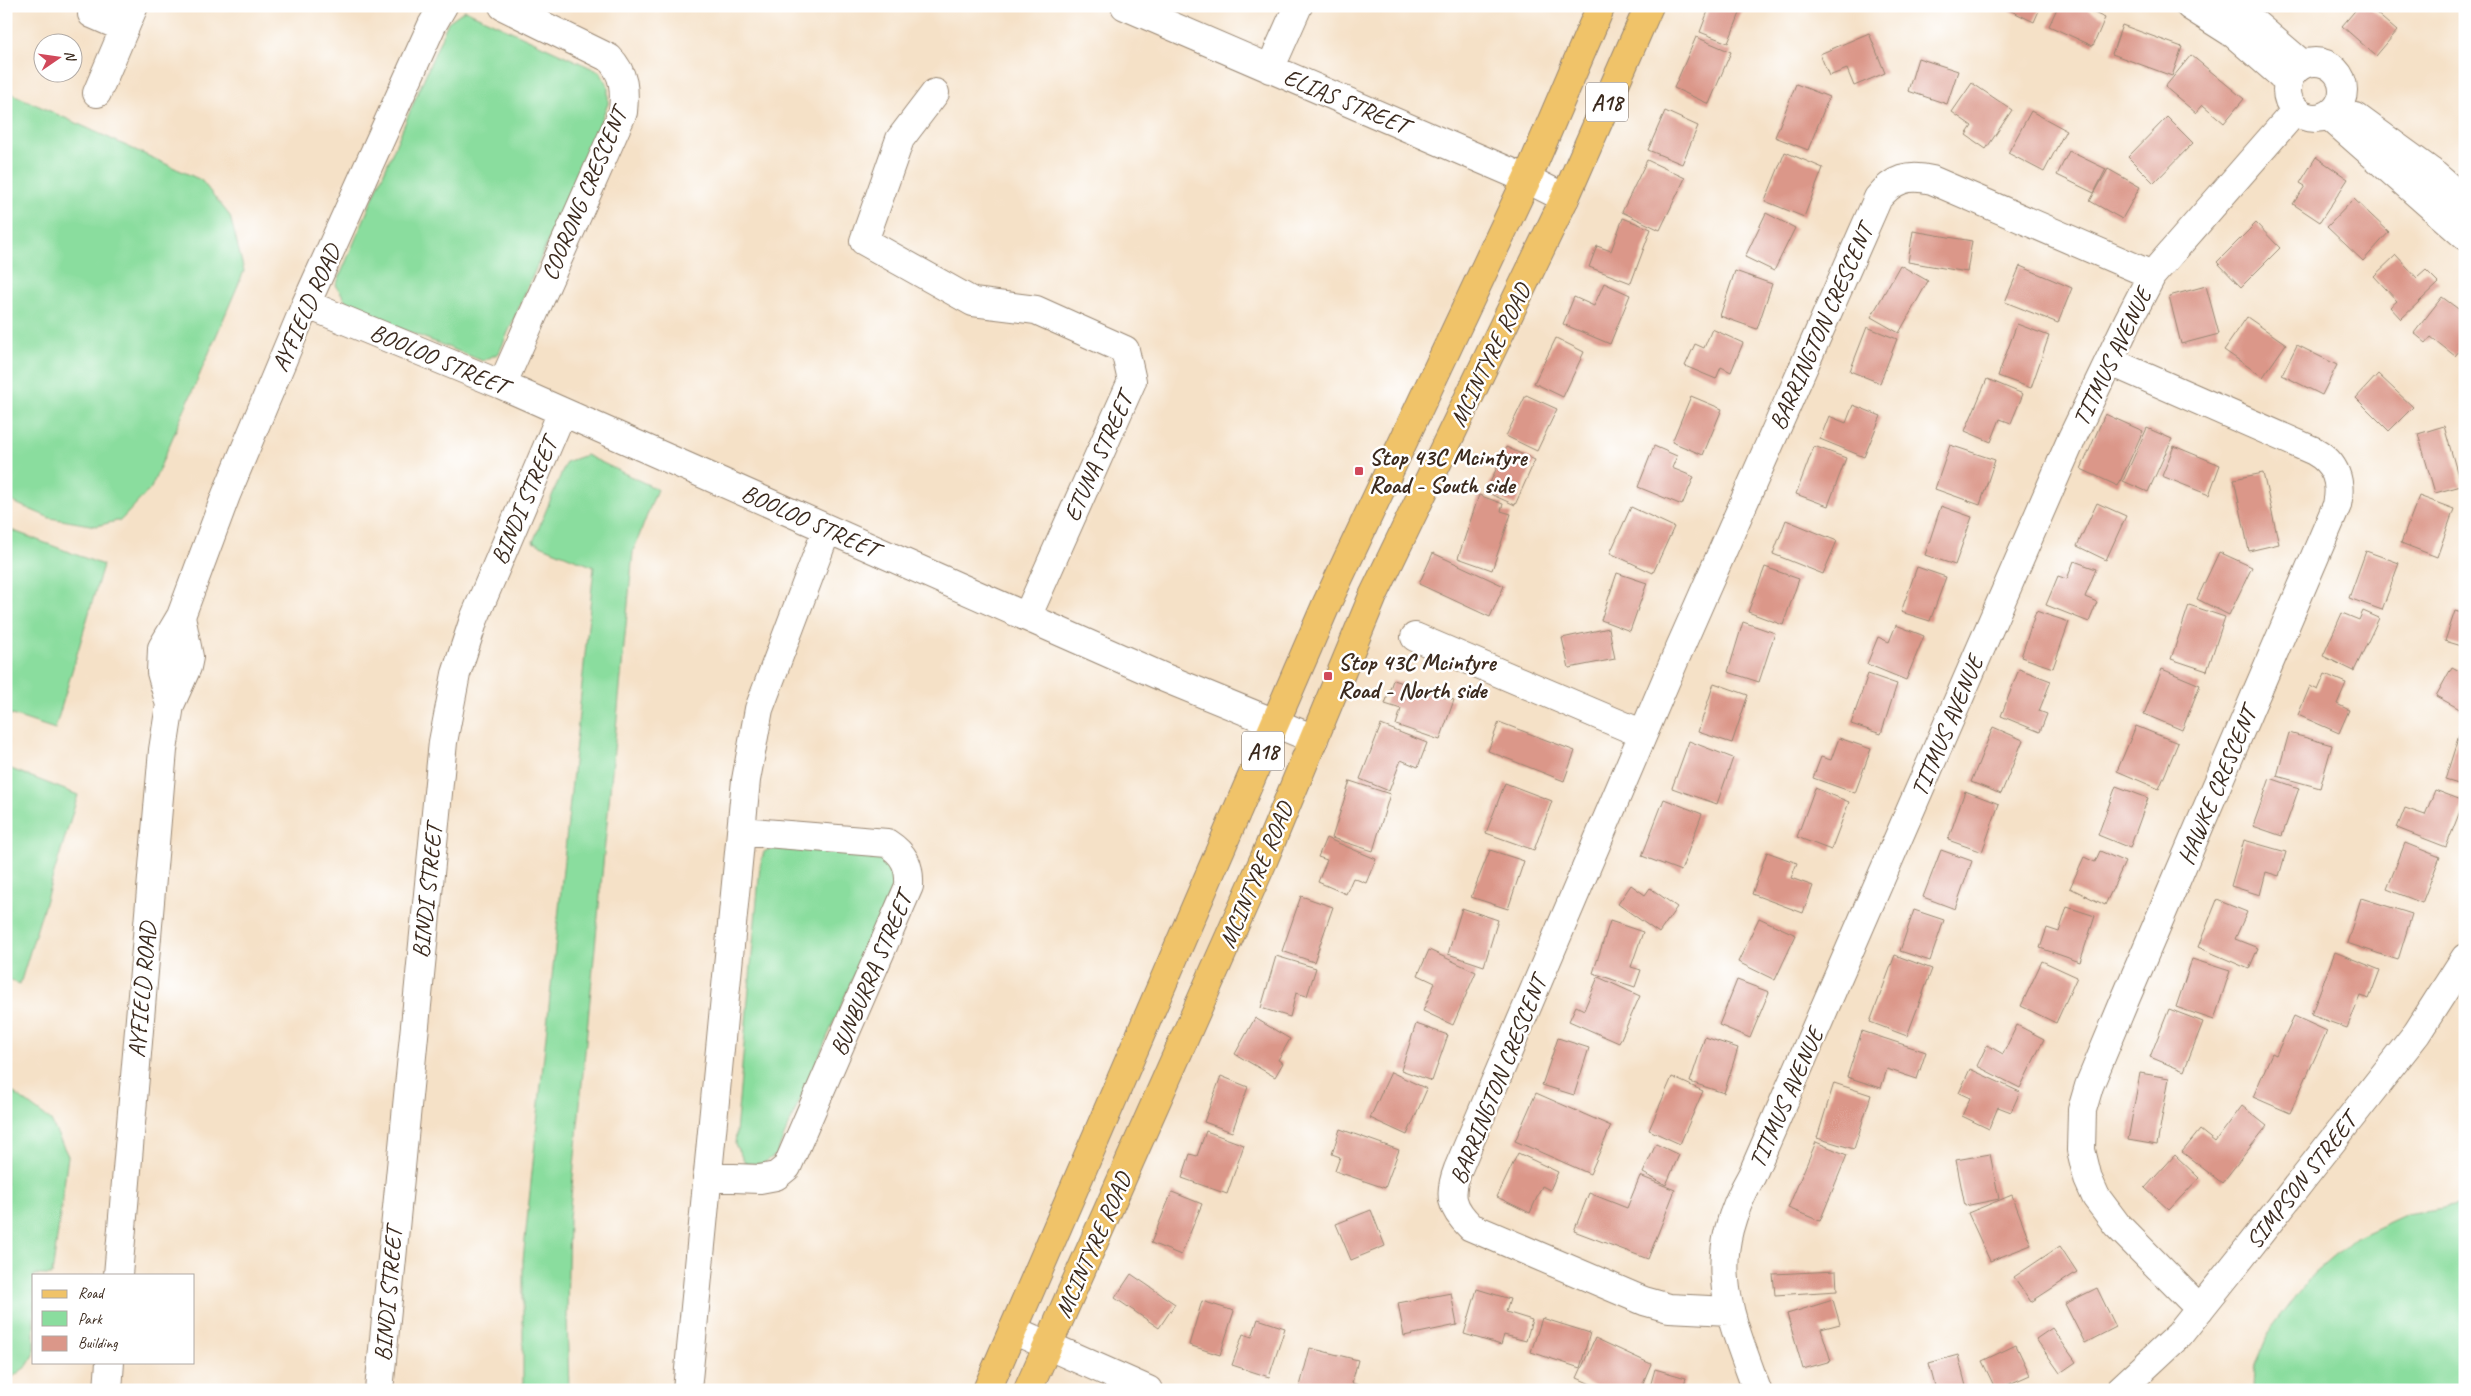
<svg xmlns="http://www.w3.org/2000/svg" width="2471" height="1396" viewBox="0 0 2471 1396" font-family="Caveat,sans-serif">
  <rect width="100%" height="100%" fill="#fff"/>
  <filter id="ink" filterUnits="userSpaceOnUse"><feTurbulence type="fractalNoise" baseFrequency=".02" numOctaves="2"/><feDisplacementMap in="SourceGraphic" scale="10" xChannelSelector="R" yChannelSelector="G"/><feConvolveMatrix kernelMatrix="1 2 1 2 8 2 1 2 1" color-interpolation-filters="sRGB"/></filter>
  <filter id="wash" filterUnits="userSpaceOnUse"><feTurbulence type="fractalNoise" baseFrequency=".0096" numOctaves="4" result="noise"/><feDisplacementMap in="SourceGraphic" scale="20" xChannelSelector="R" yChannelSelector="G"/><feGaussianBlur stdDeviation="1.12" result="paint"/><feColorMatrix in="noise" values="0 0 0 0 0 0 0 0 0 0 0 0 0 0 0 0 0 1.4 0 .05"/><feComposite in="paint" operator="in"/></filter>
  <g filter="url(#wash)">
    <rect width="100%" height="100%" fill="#f5e1c7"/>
    <!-- green -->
    <path fill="#8add9e" stroke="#62845e" d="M 465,10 L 600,72 L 608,86 L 608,104 L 499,353 L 483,361 L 351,309 L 336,285 L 448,22 Z
      M 6,91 L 201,180 L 230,216 L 244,271 L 151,488 L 121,520 L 96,526 L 50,518 L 6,499 Z
      M 586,455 L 657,489 L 633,552 L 569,1218 L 567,1315 L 569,1390 L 523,1390 L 523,1260 L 594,567 L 533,542 L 566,462 Z
      M 6,528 L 103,565 L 55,729 L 6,713 Z
      M 6,767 L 78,795 L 20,984 L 6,979 Z
      M 773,847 L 887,857 L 896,872 L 895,881 L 776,1155 L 762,1164 L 745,1163 L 735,1144 L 760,866 L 764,852 Z
      M 6,1092 L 14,1093 L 51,1121 L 68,1156 L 52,1275 L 34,1275 L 34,1355 L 27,1366 L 6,1382 Z
      M 2465,1204 L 2465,1390 L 2253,1390 L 2254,1369 L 2270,1331 L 2313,1274 L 2355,1238 L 2407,1214 Z"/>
    <g id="blocks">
      <!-- building -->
      <path fill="#db9789" d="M 1710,6 L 1743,6 L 1728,43 L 1700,32 Z
        M 2001,6 L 2041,6 L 2034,22 Z
        M 2058,6 L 2079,6 L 2105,18 L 2093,46 L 2049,26 Z
        M 2359,6 L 2368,6 L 2397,31 L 2376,56 L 2342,26 Z
        M 2122,25 L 2182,47 L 2172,76 L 2112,54 Z
        M 1869,33 L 1885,73 L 1854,86 L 1847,69 L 1829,76 L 1820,54 Z
        M 1696,37 L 1731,52 L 1709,104 L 1674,88 Z
        M 2191,55 L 2244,99 L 2224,123 L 2203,105 L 2196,113 L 2165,87 Z
        M 1918,58 L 1958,71 L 1947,104 L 1908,91 Z
        M 1972,83 L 2012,110 L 1986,149 L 1966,135 L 1972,126 L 1952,112 Z
        M 1796,84 L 1829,97 L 1808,150 L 1775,137 Z
        M 1665,111 L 1698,126 L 1682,164 L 1648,150 Z
        M 2031,111 L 2066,130 L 2044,172 L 2008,153 Z
        M 2167,117 L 2193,143 L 2154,183 L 2128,157 Z
        M 2069,151 L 2106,169 L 2094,193 L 2057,175 Z
        M 1785,152 L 1823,168 L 1804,217 L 1765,201 Z
        M 2316,157 L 2348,179 L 2320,222 L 2293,204 L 2305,186 L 2300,183 Z
        M 1647,160 L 1685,178 L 1660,230 L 1622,212 Z
        M 2108,169 L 2140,187 L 2122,219 L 2090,201 Z
        M 2354,199 L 2389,232 L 2363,261 L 2327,227 Z
        M 1766,213 L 1795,228 L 1774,271 L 1745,257 Z
        M 1623,218 L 1651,229 L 1631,283 L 1589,267 L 1597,246 L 1611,251 Z
        M 2256,223 L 2280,248 L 2241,287 L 2217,262 Z
        M 1913,231 L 1972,241 L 1967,272 L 1908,262 Z
        M 2396,255 L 2417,278 L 2426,270 L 2439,283 L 2401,319 L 2390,307 L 2397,301 L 2374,276 Z
        M 1900,265 L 1928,281 L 1899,333 L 1871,317 Z
        M 2020,266 L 2072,288 L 2058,323 L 2005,302 Z
        M 1735,271 L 1772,284 L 1757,329 L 1720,316 Z
        M 1604,283 L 1630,295 L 1610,344 L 1563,324 L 1574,297 L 1594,306 Z
        M 2206,286 L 2219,334 L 2181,344 L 2169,296 Z
        M 2442,297 L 2465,314 L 2465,344 L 2455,356 L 2431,337 L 2426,343 L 2414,333 Z
        M 2247,317 L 2286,344 L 2263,377 L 2224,350 Z
        M 2017,324 L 2049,336 L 2031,388 L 1998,376 Z
        M 1867,327 L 1897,339 L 1880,383 L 1850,371 Z
        M 1712,329 L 1743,343 L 1731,372 L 1721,367 L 1716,379 L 1685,366 L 1695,344 L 1704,348 Z
        M 1556,338 L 1584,352 L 1563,397 L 1534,383 Z
        M 2297,345 L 2337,365 L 2322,395 L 2282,375 Z
        M 2378,374 L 2413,407 L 2389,431 L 2356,398 Z
        M 1987,379 L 2023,394 L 2011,423 L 2000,419 L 1991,442 L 1965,431 Z
        M 1526,395 L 1557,409 L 1537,451 L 1506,436 Z
        M 1691,396 L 1722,409 L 1703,455 L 1672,442 Z
        M 1853,405 L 1881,416 L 1864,457 L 1820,439 L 1829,416 L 1846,423 Z
        M 2105,414 L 2143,431 L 2118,486 L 2081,469 Z
        M 2444,426 L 2461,486 L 2435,493 L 2418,434 Z
        M 2147,428 L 2172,439 L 2148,492 L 2123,481 Z
        M 1950,445 L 1995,460 L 1980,505 L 1935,489 Z
        M 1654,446 L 1677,456 L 1672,468 L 1694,477 L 1682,505 L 1638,487 Z
        M 1814,446 L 1846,458 L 1828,506 L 1796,494 Z
        M 2174,446 L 2220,465 L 2209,495 L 2162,476 Z
        M 1506,447 L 1535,460 L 1515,505 L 1486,492 Z
        M 2263,473 L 2279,544 L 2249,551 L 2234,479 Z
        M 1479,495 L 1503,504 L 1501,511 L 1511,514 L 1492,570 L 1458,558 Z
        M 2419,496 L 2454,509 L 2437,557 L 2401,543 Z
        M 2097,503 L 2126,516 L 2106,560 L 2077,546 Z
        M 1941,506 L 1972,517 L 1955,565 L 1925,555 Z
        M 1631,507 L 1674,527 L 1653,573 L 1610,553 Z
        M 1786,520 L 1837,541 L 1823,574 L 1773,554 Z
        M 2366,551 L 2399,563 L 2382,610 L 2349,598 Z
        M 2219,552 L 2252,567 L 2229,615 L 2197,599 Z
        M 1433,553 L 1504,586 L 1490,617 L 1419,584 Z
        M 2074,561 L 2096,569 L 2085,597 L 2097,602 L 2089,622 L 2046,605 L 2058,576 L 2067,579 Z
        M 1765,567 L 1799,579 L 1783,625 L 1748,612 Z
        M 1917,567 L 1946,577 L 1930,621 L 1901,612 Z
        M 1617,573 L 1647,583 L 1630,631 L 1601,620 Z
        M 2189,605 L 2225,617 L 2207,671 L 2171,659 Z
        M 2036,611 L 2069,622 L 2053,668 L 2021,657 Z
        M 2363,611 L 2379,618 L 2354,671 L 2323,656 L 2342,613 L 2359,620 Z
        M 2455,611 L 2465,614 L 2465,647 L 2445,641 Z
        M 1743,622 L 1775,633 L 1759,682 L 1728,672 Z
        M 1896,625 L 1924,636 L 1906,680 L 1867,664 L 1878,637 L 1889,642 Z
        M 1609,628 L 1615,659 L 1569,668 L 1562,638 Z
        M 2452,667 L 2465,674 L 2465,712 L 2436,696 Z
        M 2019,669 L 2051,681 L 2039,711 L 2047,714 L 2040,732 L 2001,716 Z
        M 2162,669 L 2200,685 L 2182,730 L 2144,714 Z
        M 1868,674 L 1897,684 L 1881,734 L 1851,724 Z
        M 2325,674 L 2346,683 L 2337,704 L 2349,710 L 2339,733 L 2298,715 L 2310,686 L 2318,690 Z
        M 1393,680 L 1454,700 L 1440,740 L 1396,725 L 1401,709 L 1385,704 Z
        M 1714,683 L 1748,695 L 1732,743 L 1698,732 Z
        M 1499,722 L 1575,751 L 1564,781 L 1488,751 Z
        M 1381,725 L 1427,743 L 1418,767 L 1401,760 L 1389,791 L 1360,779 Z
        M 2136,726 L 2178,743 L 2159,789 L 2117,771 Z
        M 1993,727 L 2023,740 L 2001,794 L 1971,782 Z
        M 2460,732 L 2465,734 L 2465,786 L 2445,780 Z
        M 2289,733 L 2332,745 L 2320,788 L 2277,776 Z
        M 1839,738 L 1871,749 L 1855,793 L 1813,778 L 1821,757 L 1831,760 Z
        M 1689,741 L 1733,758 L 1717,804 L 1672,788 Z
        M 2270,778 L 2299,788 L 2282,836 L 2253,826 Z
        M 1350,781 L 1390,794 L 1373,851 L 1332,838 Z
        M 1505,783 L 1552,801 L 1534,850 L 1486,833 Z
        M 2116,786 L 2148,798 L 2130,848 L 2098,835 Z
        M 1815,788 L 1849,802 L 1831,850 L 1797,837 Z
        M 2435,790 L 2464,801 L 2446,847 L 2397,828 L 2405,808 L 2425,815 Z
        M 1965,791 L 1999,804 L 1982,852 L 1948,840 Z
        M 1664,799 L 1702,814 L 1681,871 L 1642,856 Z
        M 1326,838 L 1376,859 L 1366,883 L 1353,878 L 1346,894 L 1318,882 L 1327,860 L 1318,857 Z
        M 2244,840 L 2286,852 L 2279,876 L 2266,872 L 2260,895 L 2231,886 Z
        M 2405,843 L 2440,857 L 2422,903 L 2387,889 Z
        M 1490,850 L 1524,861 L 1508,909 L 1471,897 Z
        M 1941,850 L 1972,861 L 1955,909 L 1923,897 Z
        M 2100,851 L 2125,862 L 2105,905 L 2070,888 L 2084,857 L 2095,862 Z
        M 1767,852 L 1797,863 L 1791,878 L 1813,886 L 1803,913 L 1752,894 Z
        M 1631,885 L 1645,895 L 1650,888 L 1677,907 L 1659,933 L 1618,904 Z
        M 1301,896 L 1333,907 L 1314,962 L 1282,951 Z
        M 2361,898 L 2412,914 L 2398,960 L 2347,943 Z
        M 2217,900 L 2247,912 L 2235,939 L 2258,948 L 2249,969 L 2198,947 Z
        M 2067,907 L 2095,916 L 2080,962 L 2040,948 L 2047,928 L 2059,932 Z
        M 1462,908 L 1498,920 L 1484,966 L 1448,954 Z
        M 1914,910 L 1944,920 L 1930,961 L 1900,951 Z
        M 1759,918 L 1796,935 L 1775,980 L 1738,962 Z
        M 1610,921 L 1643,932 L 1631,967 L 1641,970 L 1635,987 L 1593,973 Z
        M 1429,950 L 1476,972 L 1453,1025 L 1423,1011 L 1435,983 L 1418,975 Z
        M 2335,952 L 2380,970 L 2369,999 L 2360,996 L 2347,1028 L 2311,1015 Z
        M 1895,955 L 1932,969 L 1907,1036 L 1870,1022 Z
        M 1276,956 L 1316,968 L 1307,996 L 1296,993 L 1290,1017 L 1261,1008 Z
        M 2192,959 L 2230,971 L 2214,1020 L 2176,1007 Z
        M 2042,961 L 2077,977 L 2056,1023 L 2021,1006 Z
        M 1598,977 L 1640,996 L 1619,1043 L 1569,1021 L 1576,1006 L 1584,1010 Z
        M 1737,980 L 1769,992 L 1750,1038 L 1719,1025 Z
        M 2169,1009 L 2203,1022 L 2184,1071 L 2150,1057 Z
        M 2294,1016 L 2327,1031 L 2290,1113 L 2253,1097 L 2272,1053 L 2276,1055 Z
        M 1255,1018 L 1290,1039 L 1278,1060 L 1283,1063 L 1275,1077 L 1235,1054 Z
        M 1416,1024 L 1448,1035 L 1432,1081 L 1401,1070 Z
        M 2017,1025 L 2044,1039 L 2020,1088 L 1977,1066 L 1987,1045 L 2003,1054 Z
        M 1862,1031 L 1926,1052 L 1917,1079 L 1887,1069 L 1881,1088 L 1847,1077 Z
        M 1705,1037 L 1738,1048 L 1724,1093 L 1690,1082 Z
        M 1558,1038 L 1589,1048 L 1574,1095 L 1542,1085 Z
        M 1970,1069 L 2020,1092 L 2011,1112 L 1998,1107 L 1989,1129 L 1962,1116 L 1970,1098 L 1959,1093 Z
        M 1391,1072 L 1427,1089 L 1407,1135 L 1370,1118 Z
        M 2140,1073 L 2169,1078 L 2157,1145 L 2128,1140 Z
        M 1221,1076 L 1248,1087 L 1232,1132 L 1204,1122 Z
        M 1672,1077 L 1703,1091 L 1680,1144 L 1649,1130 Z
        M 1834,1083 L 1871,1095 L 1854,1149 L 1817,1138 Z
        M 1536,1093 L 1611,1126 L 1590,1174 L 1515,1141 Z
        M 2242,1106 L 2267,1126 L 2222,1183 L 2182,1152 L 2200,1130 L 2215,1142 Z
        M 1340,1129 L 1399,1150 L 1385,1188 L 1335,1171 L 1340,1157 L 1332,1154 Z
        M 1206,1131 L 1244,1145 L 1227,1194 L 1182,1178 L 1190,1154 L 1197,1156 Z
        M 1816,1142 L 1847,1155 L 1820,1221 L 1788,1208 Z
        M 1656,1144 L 1679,1155 L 1666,1185 L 1643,1173 Z
        M 1518,1153 L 1558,1172 L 1550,1190 L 1542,1186 L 1530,1213 L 1497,1197 Z
        M 1990,1154 L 1999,1199 L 1965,1206 L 1956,1160 Z
        M 2175,1155 L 2199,1178 L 2169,1210 L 2145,1188 Z
        M 1640,1176 L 1675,1190 L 1648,1259 L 1574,1231 L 1589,1193 L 1627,1208 Z
        M 1172,1192 L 1202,1204 L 1181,1255 L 1151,1243 Z
        M 2012,1195 L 2031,1245 L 1990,1261 L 1968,1213 Z
        M 1371,1210 L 1385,1246 L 1351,1260 L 1336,1224 Z
        M 2060,1246 L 2077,1272 L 2031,1302 L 2014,1277 Z
        M 1836,1271 L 1837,1291 L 1775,1295 L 1773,1274 Z
        M 1131,1274 L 1175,1304 L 1159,1328 L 1115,1298 Z
        M 2097,1288 L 2116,1327 L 2085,1343 L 2065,1304 Z
        M 1477,1289 L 1510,1299 L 1506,1312 L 1532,1320 L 1526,1341 L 1504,1335 L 1501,1345 L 1464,1334 Z
        M 1451,1293 L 1457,1325 L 1404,1336 L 1398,1303 Z
        M 1833,1300 L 1840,1324 L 1821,1329 L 1831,1361 L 1803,1369 L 1787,1314 Z
        M 1202,1301 L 1234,1311 L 1220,1355 L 1189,1345 Z
        M 1542,1318 L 1590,1333 L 1580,1368 L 1531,1352 Z
        M 1258,1319 L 1285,1328 L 1269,1377 L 1232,1365 L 1243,1334 L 1252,1337 Z
        M 2052,1328 L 2076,1362 L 2060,1373 L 2036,1339 Z
        M 1595,1338 L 1651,1364 L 1640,1390 L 1604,1390 L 1577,1378 Z
        M 2016,1345 L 2030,1375 L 1996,1390 L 1982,1361 Z
        M 1310,1348 L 1358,1360 L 1352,1383 L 1369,1388 L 1369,1390 L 1299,1390 Z
        M 1958,1355 L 1967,1390 L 1936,1390 L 1929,1363 Z
        M 1655,1369 L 1686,1378 L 1682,1390 L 1649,1390 Z"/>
    </g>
  </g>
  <g filter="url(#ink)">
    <use href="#blocks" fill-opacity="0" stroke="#988672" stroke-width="1"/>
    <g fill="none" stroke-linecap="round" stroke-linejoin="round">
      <!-- minor casing -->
      <g stroke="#988672" stroke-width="30">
        <path id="minor" d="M 1125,6 L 1527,179 L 1565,198
          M 92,14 L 124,28
          M 1270,69 L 1298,6
          M 97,93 L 134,6
          M 935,93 L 900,139 L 864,241 L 973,302 L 1036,310 L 1125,350 L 1132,381 L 1027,617
          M 306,304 L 502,385 L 1165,678 L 1314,739
          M 2109,361 L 2314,451 C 2336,463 2342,482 2337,505 L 2124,1002 L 2089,1086 L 2082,1110 L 2081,1150 L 2088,1179 L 2096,1197 L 2117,1225 L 2200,1309
          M 502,385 L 623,112 C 625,91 625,74 609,58 L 503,6
          M 1415,637 L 1643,734
          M 170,705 L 161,672 L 162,648 L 181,616 L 226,495 L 306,304 L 432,25 L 443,6
          M 707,1177 L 760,1179 L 776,1176 L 787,1167 L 909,886 C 910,865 904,854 887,843 L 741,831
          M 118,1275 L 163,750 L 170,705 L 187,667 L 189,657 L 181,616
          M 1729,1311 L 1669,1308 L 1644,1301 L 1471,1227 C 1451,1208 1448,1195 1458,1169 L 1678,652 L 1878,198 C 1893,179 1909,174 1932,180 L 2152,275
          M 1013,1330 L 1148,1390
          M 108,1390 L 110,1362
          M 379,1390 L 443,742 L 456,674 L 474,619 L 562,412
          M 687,1390 L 746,780 L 759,709 L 827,529
          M 1757,1390 C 1727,1308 1704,1259 1752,1175 L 2072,438 L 2128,321 L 2152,275 L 2165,260 L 2296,110
          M 2120,1390 L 2179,1335 L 2239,1260 L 2417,1033 L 2465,958"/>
      </g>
      <!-- tertiary casing -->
      <g stroke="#988672" stroke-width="30">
        <path id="tertiary" d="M 2190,6 L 2234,34 L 2288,81
          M 2234,6 L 2302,64
          M2287 90a28 28 0 1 1 56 0a28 28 0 1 1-56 0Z
          M 2328,115 L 2465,236
          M 2356,117 L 2430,171 L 2465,201"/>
      </g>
      <!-- primary casing -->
      <g stroke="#988672" stroke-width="30">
        <path id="primary" d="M 987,1390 L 1326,605 L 1527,179 L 1601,6
          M 1028,1390 L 1264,859 L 1373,596 L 1565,198 L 1649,6"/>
      </g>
      <!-- minor -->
      <use href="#minor" stroke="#fff" stroke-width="28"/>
      <!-- tertiary -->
      <use href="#tertiary" stroke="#fff" stroke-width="28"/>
      <!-- primary -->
      <use href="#primary" stroke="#f0c369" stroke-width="28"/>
    </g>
  </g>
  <!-- markers -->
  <g fill="#d1495b" stroke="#fff" stroke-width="2">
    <rect x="1354" y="466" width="10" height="10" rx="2.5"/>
    <rect x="1323" y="671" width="10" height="10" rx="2.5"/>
  </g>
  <g text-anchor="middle" stroke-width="5" stroke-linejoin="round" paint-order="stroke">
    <!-- shield labels -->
    <g fill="#fff" stroke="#766a62" stroke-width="1">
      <rect x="1586" y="82.5" width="42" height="39" rx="4"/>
      <rect x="1242" y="731.5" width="42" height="39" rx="4"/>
    </g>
    <g font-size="22" font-weight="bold" fill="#3b2a1e">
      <text x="1607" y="110">A18</text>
      <text x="1263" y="759">A18</text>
    </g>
    <!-- street labels -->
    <g font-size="24" fill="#3b2a1e" stroke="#fff">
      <text transform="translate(1346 101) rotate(23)" y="8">ELIAS STREET</text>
      <text transform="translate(584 194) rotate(-67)" y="8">COORONG CRESCENT</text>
      <text transform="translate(306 308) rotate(-66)" y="8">AYFIELD ROAD</text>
      <text transform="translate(1821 327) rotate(-66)" y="8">BARRINGTON CRESCENT</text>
      <text transform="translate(1490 355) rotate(-64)" y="8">MCINTYRE ROAD</text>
      <text transform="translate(2112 357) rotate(-64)" y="8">TITMUS AVENUE</text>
      <text transform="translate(439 359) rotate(23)" y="8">BOOLOO STREET</text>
      <text transform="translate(1098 457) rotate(-66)" y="8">ETUNA STREET</text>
      <text transform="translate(524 501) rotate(-67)" y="8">BINDI STREET</text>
      <text transform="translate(810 521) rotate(24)" y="8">BOOLOO STREET</text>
      <text transform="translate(1947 726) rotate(-67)" y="8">TITMUS AVENUE</text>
      <text transform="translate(2217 786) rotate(-67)" y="8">HAWKE CRESCENT</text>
      <text transform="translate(1256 875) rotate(-67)" y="8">MCINTYRE ROAD</text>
      <text transform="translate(427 891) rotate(-84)" y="8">BINDI STREET</text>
      <text transform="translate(871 974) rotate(-67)" y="8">BUNBURRA STREET</text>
      <text transform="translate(142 990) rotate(-85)" y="8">AYFIELD ROAD</text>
      <text transform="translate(1498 1080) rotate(-68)" y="8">BARRINGTON CRESCENT</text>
      <text transform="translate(1786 1098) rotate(-66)" y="8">TITMUS AVENUE</text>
      <text transform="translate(2301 1181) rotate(-52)" y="8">SIMPSON STREET</text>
      <text transform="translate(1093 1245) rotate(-66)" y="8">MCINTYRE ROAD</text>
      <text transform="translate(388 1294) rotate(-85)" y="8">BINDI STREET</text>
    </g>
    <!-- poi labels -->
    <g font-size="24" font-weight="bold" fill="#3b2a1e" stroke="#fff" text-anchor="start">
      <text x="1369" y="465">Stop 43C Mcintyre<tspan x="1369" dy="28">Road - South side</tspan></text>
      <text x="1338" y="670">Stop 43C Mcintyre<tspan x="1338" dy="28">Road - North side</tspan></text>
    </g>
  </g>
  <!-- margin -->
  <rect width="2471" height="1396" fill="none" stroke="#fff" stroke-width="25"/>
  <!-- legend -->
  <rect x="32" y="1274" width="162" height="90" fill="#ffffff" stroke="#b1aaa5"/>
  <rect x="42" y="1290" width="25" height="8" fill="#f0c369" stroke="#b1aaa5"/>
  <text x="78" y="1298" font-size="15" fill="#3b2a1e">Road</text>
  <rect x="42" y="1311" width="25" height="15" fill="#8add9e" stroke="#b1aaa5"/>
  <text x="78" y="1324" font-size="15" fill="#3b2a1e">Park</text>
  <rect x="42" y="1336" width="25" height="15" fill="#db9789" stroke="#b1aaa5"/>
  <text x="78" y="1348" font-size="15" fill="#3b2a1e">Building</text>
  <!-- north arrow -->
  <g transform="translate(58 58) rotate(77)"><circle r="24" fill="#ffffff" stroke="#b1aaa5"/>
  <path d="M0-4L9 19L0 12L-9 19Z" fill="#d1495b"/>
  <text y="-8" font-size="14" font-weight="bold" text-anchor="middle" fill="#3b2a1e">N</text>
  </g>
</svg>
